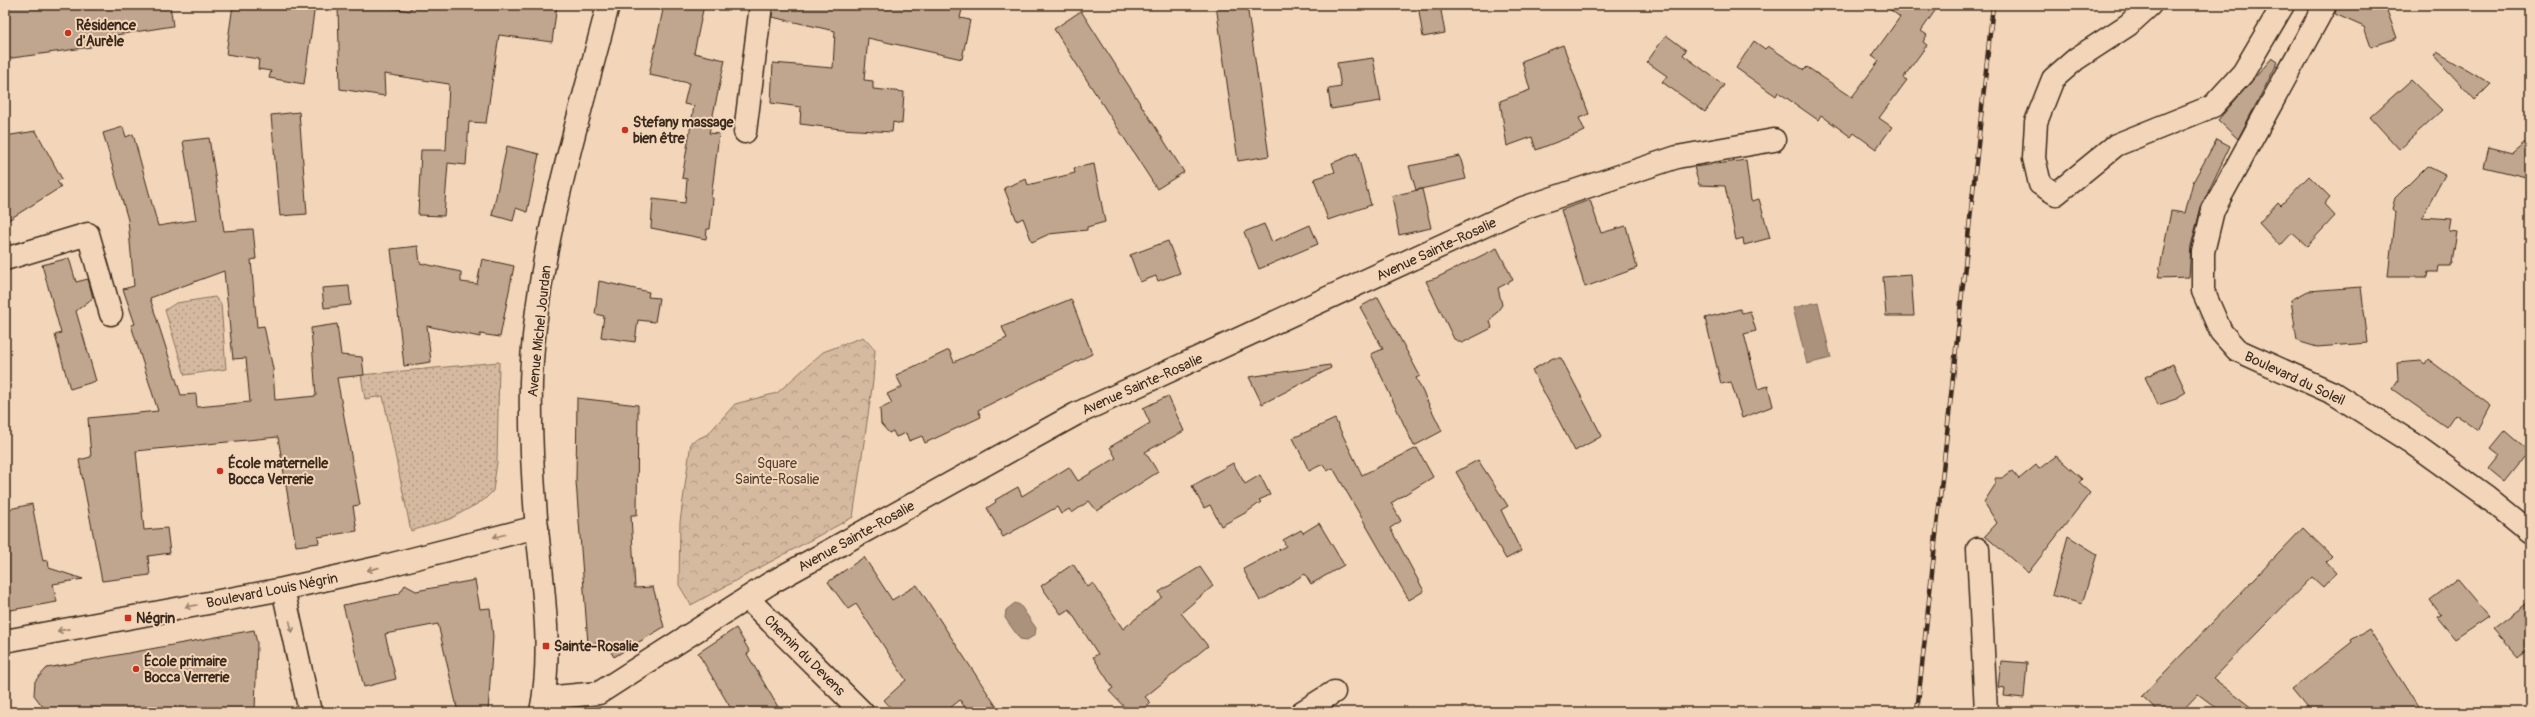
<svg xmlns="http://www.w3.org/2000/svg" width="2535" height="717" viewBox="0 0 2535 717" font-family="Pangolin,sans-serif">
  <defs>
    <pattern id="grass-dots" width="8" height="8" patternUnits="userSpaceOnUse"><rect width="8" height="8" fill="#d5baa0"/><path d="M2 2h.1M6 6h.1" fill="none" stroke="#ae9782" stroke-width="1.8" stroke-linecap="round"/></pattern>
    <pattern id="park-crowns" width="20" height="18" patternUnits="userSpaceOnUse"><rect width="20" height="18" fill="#d5baa0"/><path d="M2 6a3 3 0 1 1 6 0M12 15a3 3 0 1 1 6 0" fill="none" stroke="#ae9782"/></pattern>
  </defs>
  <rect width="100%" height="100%" fill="#f3d6b9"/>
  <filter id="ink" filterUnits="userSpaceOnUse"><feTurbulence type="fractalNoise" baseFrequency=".025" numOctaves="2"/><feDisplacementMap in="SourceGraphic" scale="8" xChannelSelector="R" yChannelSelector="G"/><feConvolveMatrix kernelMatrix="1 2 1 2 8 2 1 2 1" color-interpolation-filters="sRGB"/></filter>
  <g filter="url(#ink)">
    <!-- grass -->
    <path fill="url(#grass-dots)" stroke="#88725f" d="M 215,297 L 221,304 L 226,369 L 185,375 L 165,310 L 176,303 Z
      M 499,362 L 497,462 L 493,491 L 484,500 L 450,519 L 411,531 L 383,396 L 365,399 L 361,375 Z"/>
    <!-- park -->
    <path fill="url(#park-crowns)" stroke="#88725f" d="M 863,337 L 875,350 L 873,381 L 853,517 L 691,605 L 679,585 L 680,522 L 691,442 L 708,434 L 735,404 L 777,393 L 823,352 Z"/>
    <!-- water -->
    <path fill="#aa927c" stroke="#7e6856" d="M 1818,302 L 1831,358 L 1807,364 L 1793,308 Z
      M 1015,603 L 1020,605 L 1036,628 L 1035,635 L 1027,640 L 1020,639 L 1005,618 L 1006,610 Z"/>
    <!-- building -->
    <path fill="#c0a68e" stroke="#3b2a1e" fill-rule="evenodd" d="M 5,5 L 170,5 L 173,26 L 90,39 L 91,47 L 5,59 Z
      M 233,5 L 315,5 L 304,84 L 269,78 L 271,71 L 258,69 L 259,59 L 226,54 Z
      M 338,5 L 373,5 L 410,11 L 411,5 L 557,5 L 552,42 L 499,35 L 486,123 L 469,122 L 466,165 L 448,163 L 444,216 L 418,215 L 421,150 L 446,150 L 449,84 L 384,74 L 385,96 L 340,89 Z
      M 664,5 L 704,5 L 694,53 L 725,60 L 709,133 L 719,134 L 711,198 L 713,198 L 710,229 L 707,229 L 706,239 L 651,228 L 653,199 L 685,203 L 687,179 L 682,178 L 694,106 L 684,104 L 689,83 L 649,75 Z
      M 773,5 L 963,5 L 960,18 L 970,20 L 962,59 L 868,38 L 864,80 L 873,81 L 873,89 L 904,92 L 902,124 L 893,122 L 892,132 L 841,129 L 800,124 L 801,107 L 771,103 L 773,63 L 833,68 L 835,31 L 772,17 Z
      M 1216,5 L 1247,5 L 1269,156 L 1238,161 Z
      M 1418,5 L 1440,5 L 1445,33 L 1423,37 Z
      M 1884,5 L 1939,5 L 1921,31 L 1927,35 L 1923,42 L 1927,45 L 1903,78 L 1907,80 L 1879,118 L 1892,127 L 1876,149 L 1854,133 L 1851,137 L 1821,115 L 1818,120 L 1778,92 L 1776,96 L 1736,68 L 1754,41 L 1765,49 L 1768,46 L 1804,70 L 1807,67 L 1852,97 L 1879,61 L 1872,56 L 1900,17 Z
      M 2337,5 L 2385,5 L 2397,38 L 2371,47 L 2364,27 L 2335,14 Z
      M 1081,11 L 1184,172 L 1157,189 L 1054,29 Z
      M 1666,35 L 1686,50 L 1683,55 L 1724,85 L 1705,112 L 1662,82 L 1667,76 L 1647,62 Z
      M 1563,45 L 1589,114 L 1579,118 L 1585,131 L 1536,150 L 1532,137 L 1507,146 L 1500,101 L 1530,90 L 1522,61 Z
      M 2437,52 L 2491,84 L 2475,100 L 2434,56 Z
      M 1373,58 L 1381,101 L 1331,109 L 1328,89 L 1341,87 L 1337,63 Z
      M 2272,58 L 2278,62 L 2238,139 L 2218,120 Z
      M 2411,80 L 2442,110 L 2399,149 L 2370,117 Z
      M 299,112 L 307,214 L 280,216 L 271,115 Z
      M 123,127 L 126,137 L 133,134 L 158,226 L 196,220 L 183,141 L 209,138 L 224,231 L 253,229 L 256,259 L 251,260 L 257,327 L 264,326 L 273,369 L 275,400 L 316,396 L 311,328 L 337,324 L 341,355 L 362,357 L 364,375 L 337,378 L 360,505 L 353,506 L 357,531 L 318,537 L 319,543 L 296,546 L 278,437 L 136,451 L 144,530 L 167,528 L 170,553 L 148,556 L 150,575 L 102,581 L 79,460 L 91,457 L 88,418 L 158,411 L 131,325 L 135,324 L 123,289 L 134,286 L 128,220 L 103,133 ZM 224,271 L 233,359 L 246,358 L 250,402 L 197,407 L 196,394 L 181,395 L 150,298 Z
      M 36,131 L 62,179 L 57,181 L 61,187 L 5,222 L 5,136 Z
      M 2530,138 L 2530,178 L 2484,167 L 2489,147 L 2512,153 Z
      M 2217,139 L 2230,146 L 2201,207 L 2191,246 L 2189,277 L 2158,278 L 2171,211 L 2185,213 L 2193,182 Z
      M 507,146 L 539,154 L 527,212 L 516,208 L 513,221 L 492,215 Z
      M 1357,153 L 1371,205 L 1328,220 L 1314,179 L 1335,172 L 1332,163 Z
      M 1460,156 L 1466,179 L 1416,190 L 1409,166 Z
      M 1746,160 L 1751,201 L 1759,199 L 1770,238 L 1744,245 L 1743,238 L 1736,240 L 1725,186 L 1699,185 L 1694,167 Z
      M 1094,164 L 1105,222 L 1087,227 L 1087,230 L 1049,234 L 1032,242 L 1023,218 L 1017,221 L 1004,188 L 1026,179 L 1028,185 L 1075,173 L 1074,168 Z
      M 2427,166 L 2445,175 L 2422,217 L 2451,219 L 2449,231 L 2457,232 L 2452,263 L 2450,266 L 2439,266 L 2438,272 L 2428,272 L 2427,277 L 2388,277 L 2395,212 L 2392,209 L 2395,198 Z
      M 2309,176 L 2330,197 L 2324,204 L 2335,216 L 2307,246 L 2292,233 L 2280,246 L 2259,223 L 2278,202 L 2281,205 Z
      M 1422,189 L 1431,228 L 1399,235 L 1392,196 Z
      M 1590,200 L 1601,233 L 1626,226 L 1637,268 L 1585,287 L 1561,210 Z
      M 1264,224 L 1272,242 L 1310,225 L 1318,244 L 1259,269 L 1244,232 Z
      M 1168,241 L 1180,273 L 1158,281 L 1156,276 L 1140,282 L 1130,255 Z
      M 418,246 L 420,263 L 461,272 L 461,282 L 477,284 L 482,259 L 514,266 L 500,337 L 480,334 L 480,337 L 427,326 L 431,362 L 404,366 L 391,249 Z
      M 1497,248 L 1513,280 L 1498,288 L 1502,305 L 1490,321 L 1492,328 L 1462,343 L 1454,339 L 1426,281 L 1436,278 Z
      M 69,258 L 76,282 L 88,279 L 93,298 L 76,311 L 96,381 L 70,389 L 55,335 L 61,333 L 42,265 Z
      M 1911,275 L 1914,316 L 1886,316 L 1883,277 Z
      M 599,281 L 649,292 L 648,297 L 659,298 L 655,322 L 638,320 L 635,342 L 601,337 L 604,316 L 595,314 Z
      M 349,286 L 351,305 L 324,308 L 322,288 Z
      M 2361,287 L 2368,343 L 2317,347 L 2297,341 L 2291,300 L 2308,291 Z
      M 1378,297 L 1420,376 L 1416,378 L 1442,431 L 1414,446 L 1371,354 L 1383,349 L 1360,307 Z
      M 1071,299 L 1092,354 L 978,410 L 981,417 L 925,443 L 922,436 L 909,441 L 906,433 L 896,437 L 893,431 L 889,433 L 881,424 L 880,409 L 892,403 L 887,394 L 902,387 L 896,375 L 949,350 L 954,362 L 1007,338 L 1002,327 Z
      M 1740,309 L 1742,313 L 1750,311 L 1756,331 L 1744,334 L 1758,389 L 1768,386 L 1773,406 L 1742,418 L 1731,382 L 1721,384 L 1705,318 Z
      M 1553,358 L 1561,358 L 1602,436 L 1575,451 L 1532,370 Z
      M 2428,359 L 2491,406 L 2478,430 L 2455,414 L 2446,427 L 2392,389 L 2398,380 L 2397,363 L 2421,361 L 2425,364 Z
      M 2173,364 L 2186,392 L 2178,397 L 2179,398 L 2158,405 L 2145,377 Z
      M 1330,365 L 1331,368 L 1262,404 L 1249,377 Z
      M 1168,396 L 1184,431 L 1145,452 L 1158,472 L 1097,511 L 1089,501 L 1072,513 L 1069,509 L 1061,514 L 1057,507 L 1003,537 L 987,508 L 996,502 L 995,500 L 1018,487 L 1022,496 L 1069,467 L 1078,481 L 1116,458 L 1110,447 L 1150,423 L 1143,408 Z
      M 577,398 L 638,405 L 637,515 L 631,515 L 635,588 L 653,587 L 664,627 L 614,657 L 605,642 L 588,644 L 576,481 Z
      M 1335,419 L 1362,475 L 1417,448 L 1433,477 L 1391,503 L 1401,521 L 1390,528 L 1424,591 L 1409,600 L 1333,468 L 1327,471 L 1323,464 L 1309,471 L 1293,438 Z
      M 2505,431 L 2529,452 L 2505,482 L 2489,469 L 2500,455 L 2491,448 Z
      M 2056,456 L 2082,479 L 2079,483 L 2090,493 L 2028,573 L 1985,536 L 1997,523 L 1984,502 L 1995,485 L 1995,478 L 2002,478 L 2012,471 L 2019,479 L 2036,465 L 2039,469 Z
      M 1478,460 L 1508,506 L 1501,510 L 1521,551 L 1506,559 L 1456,472 Z
      M 1233,463 L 1245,484 L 1260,475 L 1270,495 L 1259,500 L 1261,502 L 1247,512 L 1221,526 L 1210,505 L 1204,508 L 1192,486 Z
      M 32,504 L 43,561 L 48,560 L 49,568 L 83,579 L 53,584 L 57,602 L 5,611 L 5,510 Z
      M 1319,523 L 1344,565 L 1311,584 L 1305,574 L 1260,601 L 1243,569 L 1286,546 L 1283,540 L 1301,530 L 1303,533 Z
      M 2303,528 L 2332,556 L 2326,562 L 2336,573 L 2323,587 L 2312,577 L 2213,678 L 2257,712 L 2222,712 L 2198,694 L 2181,712 L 2159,712 L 2142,696 Z
      M 2068,536 L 2097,554 L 2082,604 L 2052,595 Z
      M 864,557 L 892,600 L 917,585 L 1000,712 L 968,712 L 960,700 L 945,712 L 895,712 L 884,700 L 906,680 L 856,604 L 848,609 L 828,582 Z
      M 1073,564 L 1088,587 L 1093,583 L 1123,629 L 1162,597 L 1159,592 L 1200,567 L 1213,586 L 1181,613 L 1208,646 L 1145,697 L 1151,703 L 1141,712 L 1129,712 L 1109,691 L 1113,688 L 1093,657 L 1098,654 L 1069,609 L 1061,614 L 1041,586 Z
      M 2458,579 L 2489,616 L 2455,639 L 2437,617 L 2441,615 L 2430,600 Z
      M 475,580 L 480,609 L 490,608 L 493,637 L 488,712 L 458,712 L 438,624 L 385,634 L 396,679 L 364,687 L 343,605 L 399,594 L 405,585 L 416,591 Z
      M 2530,601 L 2530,648 L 2519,658 L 2493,629 Z
      M 736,628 L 750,652 L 747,654 L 781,712 L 733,712 L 698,653 Z
      M 2369,629 L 2421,712 L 2311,712 L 2292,689 L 2352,642 L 2351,640 Z
      M 254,630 L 257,643 L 255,712 L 52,712 L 43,707 L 34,695 L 35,681 L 47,668 Z
      M 2001,661 L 2027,663 L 2024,698 L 2004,696 L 2005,688 L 1998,687 Z"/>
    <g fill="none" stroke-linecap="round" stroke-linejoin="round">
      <!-- street casing -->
      <g stroke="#3b2a1e" stroke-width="25">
        <path id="street" d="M 2150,5 L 2128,25 L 2076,59 L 2053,79 L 2036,122 L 2034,158 L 2040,184 L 2056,194 L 2116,145 L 2213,106 L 2243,73 L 2283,5
          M 2325,5 L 2213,210 L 2203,252 L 2203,291 L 2221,332 L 2237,350 L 2333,393 L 2412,443 L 2487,497 L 2530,532
          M 745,132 L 761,5
          M 5,259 L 88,234 L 111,314
          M 1978,549 L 1986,712
          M 283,589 L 310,712
          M 747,598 L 862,712
          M 5,641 L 283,589 L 381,567 L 537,527
          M 544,698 L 599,693 L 769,584 L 1076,414 L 1523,208 L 1677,157 L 1774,140
          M 1302,712 L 1334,692"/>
      </g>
      <!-- secondary casing -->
      <g stroke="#3b2a1e" stroke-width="25">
        <path id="secondary" d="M 541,712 C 553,652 543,589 537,529 C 533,483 530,428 531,382 C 535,254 577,128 608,5"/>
      </g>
      <!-- street -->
      <use href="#street" stroke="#f3d6b9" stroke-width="22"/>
      <!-- secondary -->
      <use href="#secondary" stroke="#f3d6b9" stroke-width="22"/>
      <!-- rail casing -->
      <g stroke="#3b2a1e" stroke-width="4.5">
        <path id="rail" d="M 1917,712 L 1993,5"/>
      </g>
      <!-- rail -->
      <use href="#rail" stroke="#f3d6b9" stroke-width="3" stroke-dasharray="9" stroke-linecap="butt"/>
    </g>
    <!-- one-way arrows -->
    <defs><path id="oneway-shaft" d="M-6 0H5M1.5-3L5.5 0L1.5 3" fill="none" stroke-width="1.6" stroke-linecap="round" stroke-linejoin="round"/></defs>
    <g stroke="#97806c">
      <use href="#oneway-shaft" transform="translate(499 536) rotate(166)"/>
      <use href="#oneway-shaft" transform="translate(373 569) rotate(167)"/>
      <use href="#oneway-shaft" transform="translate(191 606) rotate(170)"/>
      <use href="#oneway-shaft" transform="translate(291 627) rotate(77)"/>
      <use href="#oneway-shaft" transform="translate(63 630) rotate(169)"/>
    </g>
  </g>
  <!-- markers -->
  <g fill="#c8321e" stroke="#f3d6b9" stroke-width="1.5">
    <circle cx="68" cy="33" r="4"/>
    <circle cx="625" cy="130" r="4"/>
    <circle cx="220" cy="471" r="4"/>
    <rect x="124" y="614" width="8" height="8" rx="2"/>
    <rect x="542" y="642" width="8" height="8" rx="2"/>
    <circle cx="136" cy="669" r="4"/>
  </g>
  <g text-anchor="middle" stroke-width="4" stroke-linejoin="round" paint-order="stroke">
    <!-- poi labels -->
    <g font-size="14" font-weight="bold" fill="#3b2a1e" stroke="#f3d6b9" text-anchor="start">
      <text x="76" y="30">Résidence<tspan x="76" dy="16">d'Aurèle</tspan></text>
      <text x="633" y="127">Stefany massage<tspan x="633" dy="16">bien être</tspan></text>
      <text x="228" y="468">École maternelle<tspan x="228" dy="16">Bocca Verrerie</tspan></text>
      <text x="136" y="623">Négrin</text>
      <text x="554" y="651">Sainte-Rosalie</text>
      <text x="144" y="666">École primaire<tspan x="144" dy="16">Bocca Verrerie</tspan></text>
    </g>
    <!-- street labels -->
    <g font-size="14" fill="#3b2a1e" stroke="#f3d6b9">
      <text transform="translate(1436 249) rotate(-25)" y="5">Avenue Sainte-Rosalie</text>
      <text transform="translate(539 331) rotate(-84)" y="5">Avenue Michel Jourdan</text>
      <text transform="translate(2295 378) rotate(25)" y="5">Boulevard du Soleil</text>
      <text transform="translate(1142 384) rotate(-24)" y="5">Avenue Sainte-Rosalie</text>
      <text transform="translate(856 536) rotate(-29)" y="5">Avenue Sainte-Rosalie</text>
      <text transform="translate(272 590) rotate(-11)" y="5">Boulevard Louis Négrin</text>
      <text transform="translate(805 655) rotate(45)" y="5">Chemin du Devens</text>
    </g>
    <!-- park labels -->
    <g font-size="14" fill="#524032" stroke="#f3d6b9">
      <text x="777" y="468">Square<tspan x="777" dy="16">Sainte-Rosalie</tspan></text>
    </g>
  </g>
  <!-- margin -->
  <rect width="2535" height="717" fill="none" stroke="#f3d6b9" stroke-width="20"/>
  <rect x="10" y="10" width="2515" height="697" fill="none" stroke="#3b2a1e" stroke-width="1.5" filter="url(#ink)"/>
</svg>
